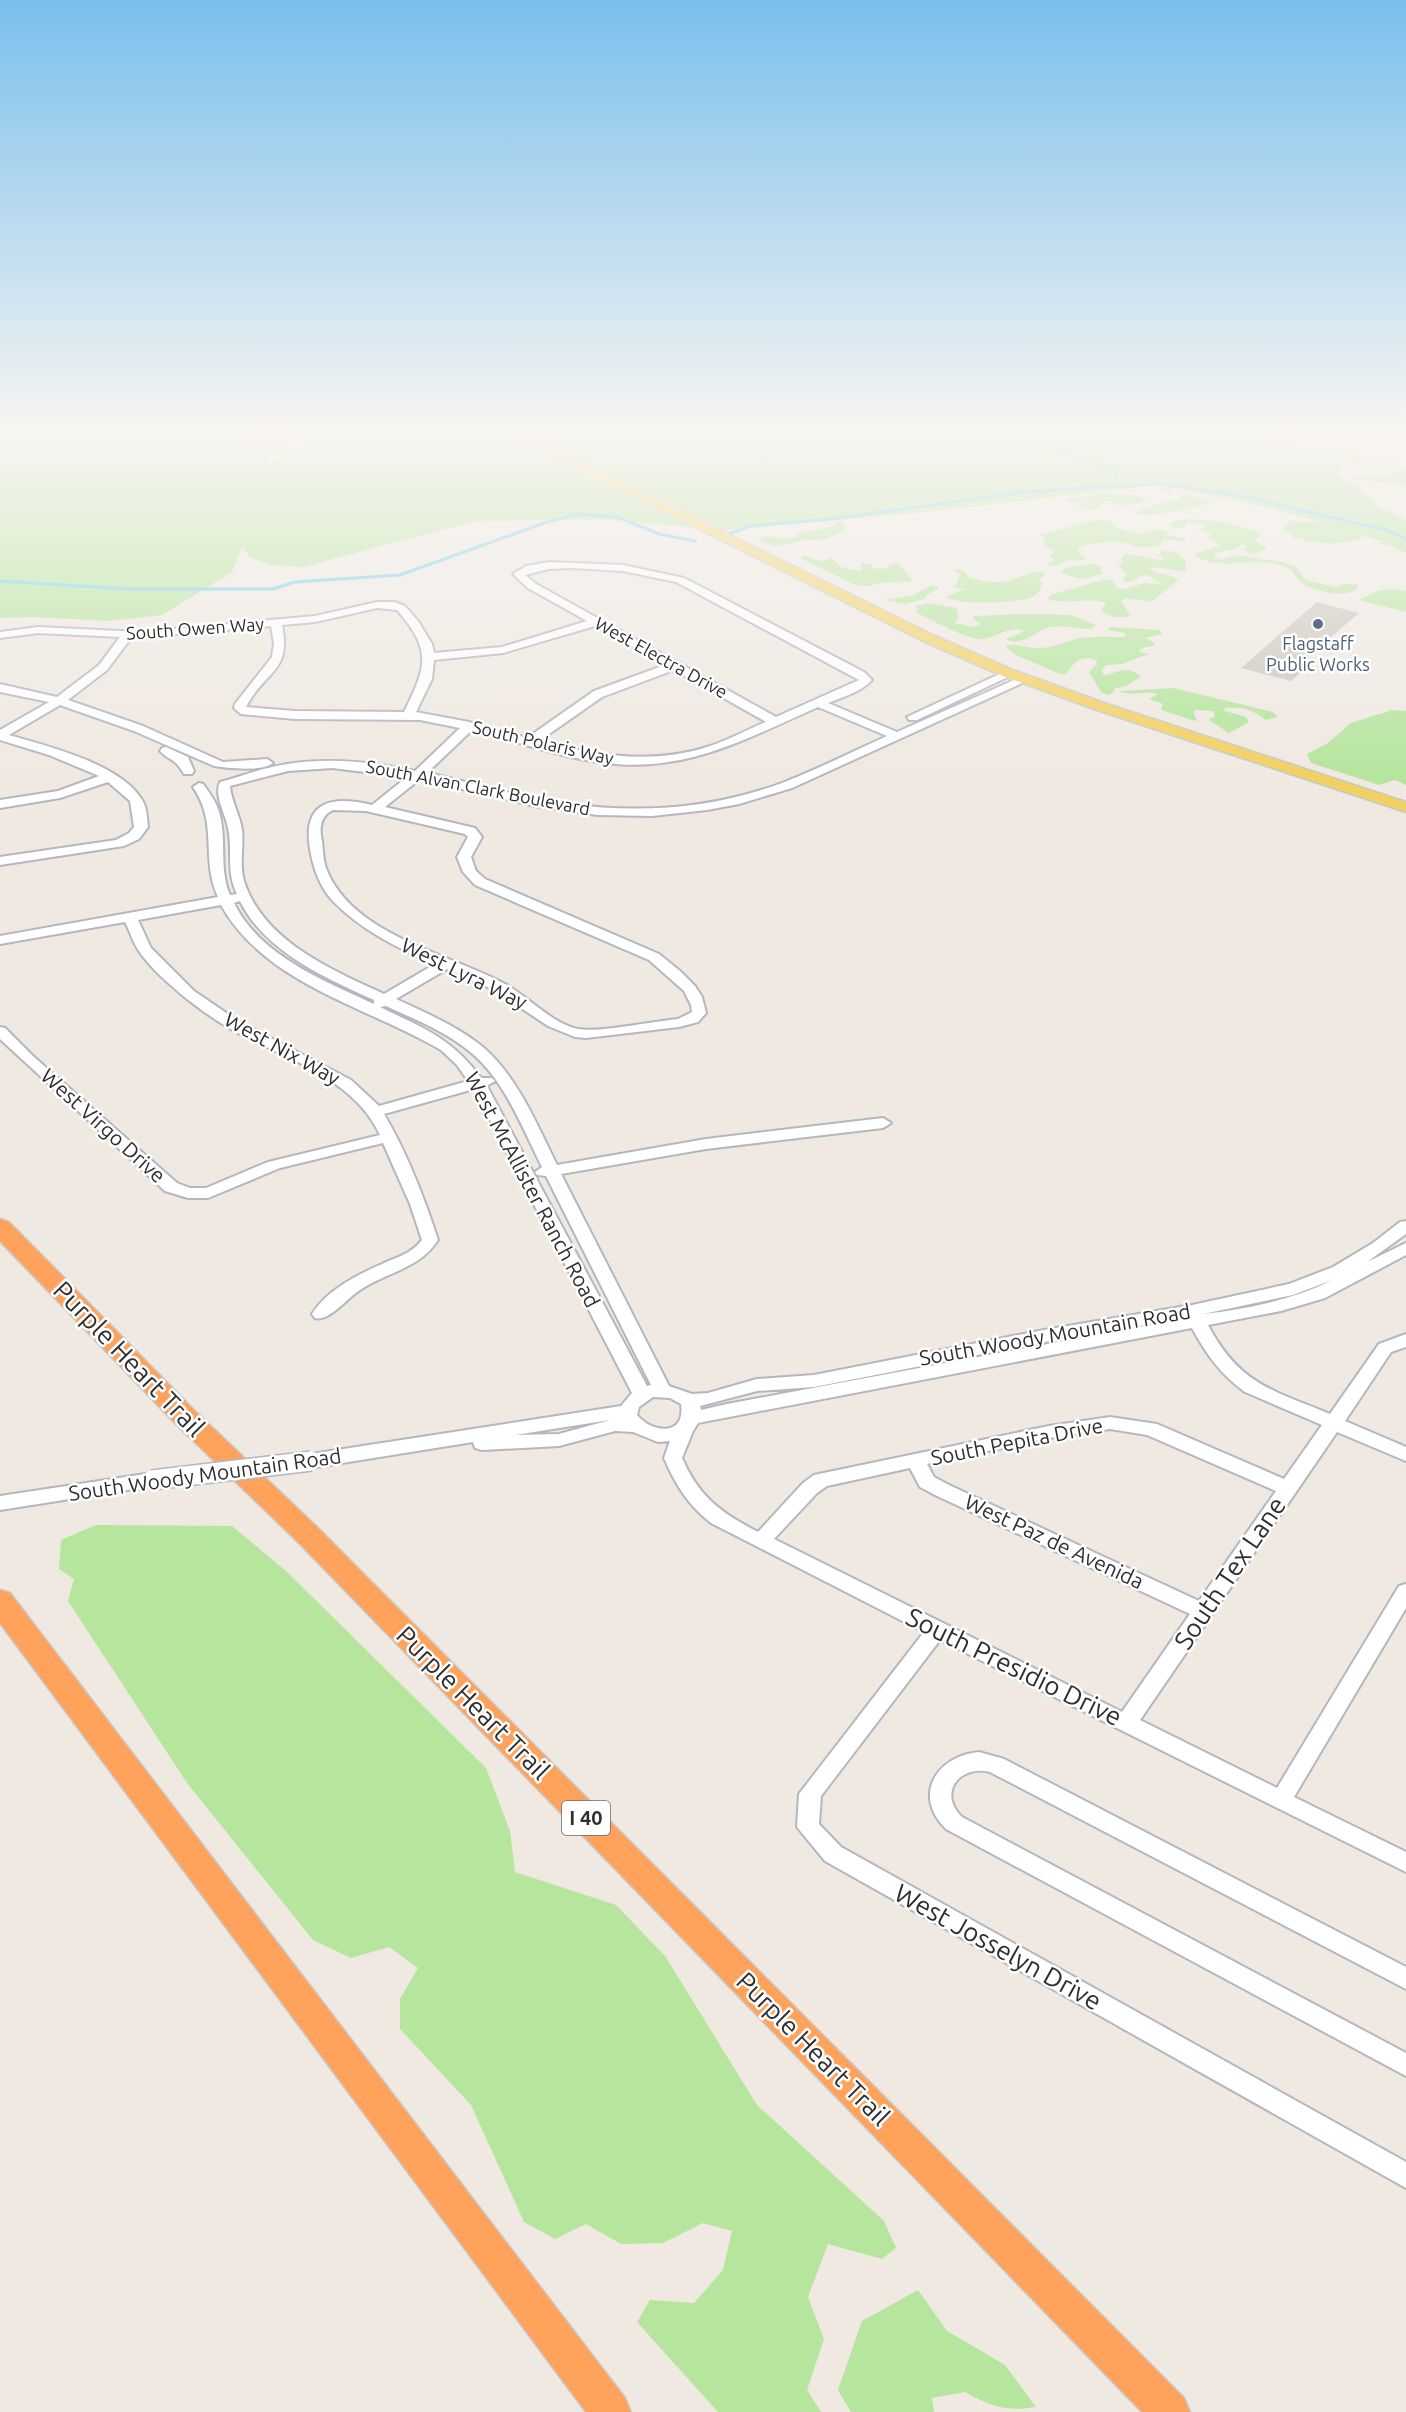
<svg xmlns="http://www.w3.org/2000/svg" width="1406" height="2412" viewBox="0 0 1406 2412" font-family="Ubuntu,sans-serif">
  <rect width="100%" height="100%" fill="#efe9e1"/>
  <!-- green -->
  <path fill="#b6e59e" d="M 0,434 L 224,434 L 264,440 L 288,440 L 290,447 L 270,454 L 268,465 L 312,434 L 1254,434 L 1353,451 L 1365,459 L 1341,468 L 1337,475 L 1361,489 L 1379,507 L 1406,520 L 1406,553 L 1389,545 L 1376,544 L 1383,542 L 1366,536 C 1336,547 1320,544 1291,537 L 1293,534 L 1286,532 L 1282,528 L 1289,523 L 1289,521 L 1323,523 L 1270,508 L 1172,487 L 1171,491 L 1164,491 L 1163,489 L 1168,487 L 1161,485 L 925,512 L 720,530 L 601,519 L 475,521 L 303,567 L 272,565 L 250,557 L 242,547 L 232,572 L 162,615 L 110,621 L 32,617 L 0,618 Z
    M 1395,469 L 1406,470 L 1406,487 L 1393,483 L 1354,480 L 1354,478 L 1361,475 L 1393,475 Z
    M 1100,494 L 1137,495 L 1147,499 C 1138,505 1126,506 1114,505 L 1115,502 L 1105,501 C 1095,509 1092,515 1078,506 L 1085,502 L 1072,503 L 1065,500 Z
    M 1184,494 L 1212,501 C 1197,509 1154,517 1136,514 L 1135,512 L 1151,505 L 1176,500 Z
    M 1189,519 L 1222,522 L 1261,532 L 1260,536 L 1254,540 L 1266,547 L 1265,550 L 1253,554 L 1243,551 L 1247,546 L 1242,544 L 1236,549 L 1214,553 L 1215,558 L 1222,560 L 1234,555 L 1282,562 L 1295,566 L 1305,580 L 1336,587 L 1347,584 L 1358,585 L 1357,589 C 1344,599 1313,591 1300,582 C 1297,579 1294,573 1292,570 C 1259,551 1227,574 1195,556 L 1197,553 L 1219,546 L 1218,543 L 1208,538 L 1212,535 L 1199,530 L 1206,526 L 1201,523 L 1186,523 L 1185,527 L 1173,528 L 1169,525 L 1175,521 Z
    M 1101,520 L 1111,521 L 1113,526 C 1123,529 1132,534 1143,533 C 1152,532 1158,528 1168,531 L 1166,535 L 1185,538 L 1184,541 L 1163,540 L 1159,546 C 1151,547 1143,548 1135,546 C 1130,545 1126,542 1121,542 C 1111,541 1088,543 1079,547 L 1078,553 L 1086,558 C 1080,562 1077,560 1071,560 C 1062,561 1062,567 1048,565 L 1047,563 L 1055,561 L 1050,556 L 1055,552 L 1044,545 L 1045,539 L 1040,535 C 1061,530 1080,522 1101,520 Z
    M 836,521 L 843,521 L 846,528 L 841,532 L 822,541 L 812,539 L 775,546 L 758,541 L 762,536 L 788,539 L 796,537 L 796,534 L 836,526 L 834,522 Z
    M 1163,550 L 1176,552 L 1186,560 L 1186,570 L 1183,572 L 1159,567 L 1151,568 L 1151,571 C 1160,575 1171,574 1178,580 L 1151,602 L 1126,598 L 1121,601 L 1130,616 C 1121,619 1108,617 1101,610 L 1106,603 C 1092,597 1068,604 1050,600 L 1048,598 L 1053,594 L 1106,579 L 1113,581 L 1117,588 L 1124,589 L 1145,583 L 1160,584 L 1148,575 L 1141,575 L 1135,580 L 1126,583 L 1123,580 L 1126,574 L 1118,565 L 1123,562 L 1121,557 L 1127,554 L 1162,560 L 1164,558 L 1158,556 Z
    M 804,556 L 821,561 L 831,558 L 841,567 L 860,571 L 863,568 L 860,565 L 862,563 L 872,564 L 873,568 C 886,570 883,569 892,564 L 899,564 L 913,581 L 880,583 L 870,586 L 855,585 L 800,558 Z
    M 1091,564 L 1102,567 L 1101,571 L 1104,573 L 1083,579 L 1060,573 L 1065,568 Z
    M 958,569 L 964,571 L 968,577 C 983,582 999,585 1014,579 C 1025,575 1031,572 1042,572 L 1045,575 L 1039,579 L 1042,584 C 1040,589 1039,593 1034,596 C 1021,603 958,606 946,597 L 964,589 L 955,587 L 960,574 L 954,570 Z
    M 930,586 L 938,587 L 938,589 L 927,595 L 924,599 L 905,604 L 884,600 L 911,596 Z
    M 1393,589 L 1406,591 L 1406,612 L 1359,600 L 1379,590 Z
    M 929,603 L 956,608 L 959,617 L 955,623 L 974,627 L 981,624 L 973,619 L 974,616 L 1023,614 L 1071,615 L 1096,625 L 1092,629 C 1078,629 1061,624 1047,628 C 1035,632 1020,648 1006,639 L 1021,633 L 1023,631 C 1011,624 993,641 977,639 C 961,636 931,620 915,612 L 918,609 L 916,606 Z
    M 1110,627 L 1160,630 L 1162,634 L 1145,638 L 1155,643 L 1155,645 L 1140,649 L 1140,652 L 1149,654 L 1122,664 L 1106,665 L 1102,670 L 1103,675 C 1117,674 1127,663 1141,677 L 1124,687 L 1114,688 L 1115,691 L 1109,695 L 1101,692 L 1089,672 L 1097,664 L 1096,660 C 1080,655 1075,662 1066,674 L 1060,674 L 1016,655 L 1005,646 C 1016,643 1027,648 1038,648 C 1049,648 1059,645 1069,641 C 1087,635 1107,637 1125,637 L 1125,633 L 1108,630 Z
    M 1173,688 L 1273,712 L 1278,717 L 1266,720 C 1253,710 1242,706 1224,708 L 1225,711 L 1246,717 L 1249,722 L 1229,733 L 1209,720 L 1215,716 L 1213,711 L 1195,710 L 1194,715 L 1197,720 L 1195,721 L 1161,710 L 1163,704 L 1149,699 L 1158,694 C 1145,690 1132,697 1119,691 Z
    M 1392,710 L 1406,711 L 1406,785 L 1395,780 L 1379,785 L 1311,763 L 1307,754 L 1328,743 L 1351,723 Z
    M 96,1525 L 232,1526 L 286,1571 L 486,1768 L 510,1831 L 515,1872 L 616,1905 L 665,1956 L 757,2105 L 884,2221 L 896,2248 L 882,2259 L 828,2244 L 808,2297 L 824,2339 L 807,2390 L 821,2412 L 718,2412 L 637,2322 L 650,2300 L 694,2303 L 723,2270 L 732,2231 L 703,2223 L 663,2243 L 621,2244 L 586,2224 L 555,2239 L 524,2222 L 471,2105 L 400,2029 L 400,1999 L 418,1968 L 389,1947 L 351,1958 L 313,1940 L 187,1783 L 68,1601 L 74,1579 L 59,1569 L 61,1540 Z
    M 918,2290 L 947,2331 L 1005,2365 L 1036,2407 C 1006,2412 990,2406 965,2392 L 932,2398 L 934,2412 L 851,2412 L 838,2390 L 862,2321 Z"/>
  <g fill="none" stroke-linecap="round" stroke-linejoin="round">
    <!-- stream -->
    <path stroke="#75cff0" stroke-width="3" d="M 907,434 L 948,436 L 1053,449 L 1116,471 L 1118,486
      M 728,534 L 751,526 L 832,519 L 1031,491 L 1159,484 L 1236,495 L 1386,530 L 1406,539
      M 0,581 L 127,589 L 272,589 L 295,582 L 400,575 L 547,522 L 577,514 L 617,517 L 659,534 L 695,541"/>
  </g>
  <!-- building -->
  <path fill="#cbc7bf" d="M 1317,602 L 1359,613 L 1308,657 L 1303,663 L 1309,665 L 1291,681 L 1241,668 Z"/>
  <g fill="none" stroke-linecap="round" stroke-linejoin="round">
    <!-- minor casing -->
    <g stroke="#b4b7c1" stroke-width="4">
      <path id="minor" d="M 549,562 L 623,565 L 684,578 L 864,672 L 872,680 C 861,692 843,697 828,703 L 897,732 L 1021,677 L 1025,676 L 1031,679 L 792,788 L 739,804 L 707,810 L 652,816 L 597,815 L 535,806 L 420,779 L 385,807 L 475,828 L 482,837 L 471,857 L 476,871 L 485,879 L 659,954 L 680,971 L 695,986 L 702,997 L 706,1013 L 698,1022 L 679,1027 L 586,1038 L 575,1037 L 548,1026 L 494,990 L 447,969 L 396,999 C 426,1013 459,1027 484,1048 C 518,1078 537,1125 557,1165 L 706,1139 L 883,1118 L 891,1123 L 883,1128 L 706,1149 L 561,1174 L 669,1386 L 692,1394 L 708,1393 L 757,1379 L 814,1375 L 1044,1330 L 1192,1305 L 1289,1284 L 1333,1267 L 1373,1243 L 1400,1222 L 1406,1221 L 1406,1234 L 1367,1262 L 1406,1243 L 1406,1255 L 1325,1298 L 1281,1311 L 1208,1325 C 1239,1384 1272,1390 1330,1414 L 1379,1344 L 1406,1334 L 1406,1347 L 1391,1352 L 1345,1421 L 1406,1447 L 1406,1461 L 1337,1432 L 1140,1720 L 1277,1788 L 1399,1586 L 1406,1584 L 1406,1608 L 1294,1797 L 1406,1852 L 1406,1872 L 940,1640 L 821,1796 L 819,1824 L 841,1847 L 1406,2162 L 1406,2188 L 825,1861 L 797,1827 L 799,1794 L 924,1632 L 711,1523 C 688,1505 675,1484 664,1458 L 670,1441 L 658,1442 L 633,1432 L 615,1431 L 559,1446 L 482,1450 L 475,1448 L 473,1442 L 311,1468 L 304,1466 L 302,1461 L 304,1456 L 311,1454 L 621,1406 L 632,1393 L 474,1089 L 384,1114 C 407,1153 424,1197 438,1240 C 419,1269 389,1271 360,1290 C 347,1298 329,1322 315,1318 L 312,1314 C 327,1290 357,1275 382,1264 C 397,1257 411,1254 422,1240 L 410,1204 L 383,1143 L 280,1168 L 208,1198 L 188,1198 L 165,1191 L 0,1039 L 0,1027 L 5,1028 L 34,1057 L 177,1183 L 190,1188 L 206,1188 L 268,1162 L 380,1135 C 353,1076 282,1058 229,1028 C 203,1013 156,977 139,951 C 133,943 130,931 125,922 L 0,944 L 0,936 L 218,897 C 200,858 219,825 193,787 L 199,783 L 203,784 C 209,792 215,800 218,809 C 228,837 218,867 230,895 L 237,894 C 225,870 234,848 227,824 C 224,811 214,795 220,782 C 236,778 254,771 272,767 C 319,756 368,761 415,771 L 460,728 L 420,720 L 295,719 L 241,714 L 234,708 L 235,704 L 272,657 L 274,643 L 271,626 L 131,638 L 107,670 L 68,700 L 143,726 L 223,762 L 267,759 L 273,763 C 262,772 226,768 214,766 L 134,731 L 60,705 L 9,735 C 47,746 121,764 142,800 C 147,807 147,818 148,827 L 139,839 L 124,846 L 0,865 L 0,857 L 116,840 L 129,833 L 134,827 L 130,801 L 108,782 L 60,798 L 0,808 L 0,800 L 58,791 L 99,776 L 49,755 L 0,740 L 0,730 L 49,702 L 0,692 L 0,684 L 57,697 L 99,665 L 120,637 L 38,633 L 0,638 L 0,632 L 38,627 L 141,632 L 315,616 L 377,602 L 394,602 L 405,606 L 418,621 L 432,644 L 434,653 L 502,647 L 587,621 L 528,588 L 513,574 L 526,566 ZM 572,568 L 623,571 L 676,582 L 859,680 L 776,717 L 536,584 L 525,575 L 549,569 ZM 377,608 L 397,610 C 433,651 426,667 404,712 L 295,711 L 246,707 C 264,671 292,673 282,625 L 315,622 ZM 595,626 L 665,665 L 594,691 L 527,738 L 469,722 L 416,712 L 432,679 L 434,660 L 503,653 ZM 674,670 L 766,722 C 746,730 727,741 707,747 C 651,765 594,755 539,741 L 602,697 ZM 818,707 L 887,736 C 852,752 818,769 782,783 C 715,808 641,814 570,804 C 522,798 475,783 427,773 L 471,731 C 510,739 547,753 586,760 C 677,778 739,742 818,707 ZM 332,768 L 407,777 L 372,805 C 332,795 302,801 310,849 C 313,867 319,885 331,899 C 360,930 396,947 435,964 L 384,994 C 332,970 263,941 244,881 C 239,865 244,847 242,830 C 240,815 231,801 230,786 L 288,771 ZM 333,810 L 366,811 L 465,834 L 468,837 L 457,857 L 463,872 L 475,885 L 649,960 L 684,991 L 691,1005 L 692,1012 L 678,1019 C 654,1021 599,1033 578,1029 C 551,1023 529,997 505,984 C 448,953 351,935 326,868 C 323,860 323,849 322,841 C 319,828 320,816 333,810 ZM 240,901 C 265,952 326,978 374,1000 L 374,1004 C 323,980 260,956 234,903 ZM 221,905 C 266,985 366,1006 441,1050 L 457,1065 L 468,1081 L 379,1106 L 351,1080 L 238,1021 L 194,991 L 151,948 L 138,920 ZM 386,1006 C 416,1020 450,1033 475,1056 C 507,1085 523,1130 542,1167 L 535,1172 L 537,1175 L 546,1176 L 651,1385 L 647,1386 L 487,1086 L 495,1081 L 492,1078 L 481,1078 C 452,1038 423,1028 380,1007 ZM 1332,1280 C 1293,1300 1246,1309 1203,1314 L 1293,1295 ZM 1187,1318 L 727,1404 L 701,1410 L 700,1406 L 757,1391 L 814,1387 L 1044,1342 ZM 1192,1328 C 1206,1354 1221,1375 1245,1392 L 1322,1425 L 1284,1479 L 1157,1424 L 1110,1417 L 1049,1426 L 814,1475 L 803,1483 L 758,1532 C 721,1513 699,1497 682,1458 L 693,1431 L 698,1423 ZM 653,1397 L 670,1398 L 681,1404 C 686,1436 653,1434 637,1415 L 639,1407 ZM 610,1420 L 559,1434 L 515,1435 ZM 1110,1429 L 1147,1435 L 1276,1491 L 1199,1601 L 949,1485 L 934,1477 L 927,1464 L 1049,1438 ZM 910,1468 L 920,1487 L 935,1495 L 1190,1614 L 1122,1712 L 774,1539 L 817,1493 L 827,1486 Z
        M 1008,670 L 1012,671 L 1012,675 L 917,720 L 909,720 L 907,717 Z
        M 166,747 L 188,757 L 194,771 L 192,774 L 184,774 C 173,756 172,763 160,751 L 162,748 Z
        M 152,1473 L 159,1475 L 162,1480 L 159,1485 L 0,1510 L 0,1496 Z
        M 979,1752 L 1004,1759 L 1406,1967 L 1406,1989 L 990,1772 C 960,1764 937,1793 962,1817 L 1406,2053 L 1406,2076 L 946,1829 C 912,1796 936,1756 979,1752 Z"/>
    </g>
    <!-- major casing -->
    <g stroke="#c9c9c9" stroke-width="3">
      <path id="major" d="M 509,434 L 525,434 L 935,636 L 1013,670 L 1107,704 L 1406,802 L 1406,812 L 1097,710 L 1003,676 L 925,642 Z"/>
    </g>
    <!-- highway casing -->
    <g stroke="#c9c9c9" stroke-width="3">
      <path id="highway" d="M 0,1219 L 9,1222 L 194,1410 L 319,1529 L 1184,2398 L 1190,2412 L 1142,2412 L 299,1543 L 176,1424 L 0,1241 Z
        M 0,1590 L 10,1593 L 625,2398 L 631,2412 L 586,2412 L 0,1623 Z"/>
    </g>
    <!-- minor -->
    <use href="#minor" fill="#fff" fill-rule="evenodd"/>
    <!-- major -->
    <use href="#major" fill="#f2d163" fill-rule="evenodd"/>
    <!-- highway -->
    <use href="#highway" fill="#ffa35c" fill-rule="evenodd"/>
    <!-- rail -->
    <path stroke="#a3a6b8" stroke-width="3" d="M 1397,434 L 1406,436"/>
    <!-- minor-bridge casing -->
    <g stroke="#b4b7c1" stroke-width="22" stroke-linecap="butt">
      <path id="minor-bridge" d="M 152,1480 L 311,1461"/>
    </g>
    <!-- minor-bridge -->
    <use href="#minor-bridge" stroke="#fff" stroke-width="19"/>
  </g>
  <!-- sky -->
  <linearGradient id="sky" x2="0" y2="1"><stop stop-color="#7abfeb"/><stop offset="0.56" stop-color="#f8f5f2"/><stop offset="1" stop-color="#f8f5f2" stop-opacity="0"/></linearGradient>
  <rect width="1406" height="772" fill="url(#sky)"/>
  <!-- markers -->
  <circle fill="#5c6f8a" stroke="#fff" stroke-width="2" cx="1318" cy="624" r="6"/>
  <g text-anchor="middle" stroke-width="5" stroke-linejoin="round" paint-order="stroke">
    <!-- far-street labels -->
    <g font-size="18" fill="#2e2e2e" stroke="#fff">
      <text transform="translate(195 629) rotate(-4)" y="6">South Owen Way</text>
      <text transform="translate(661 658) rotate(29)" y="6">West Electra Drive</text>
      <text transform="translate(543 743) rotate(13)" y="6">South Polaris Way</text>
      <text transform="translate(478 788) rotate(11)" y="6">South Alvan Clark Boulevard</text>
    </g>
    <!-- far-service labels -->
    <g font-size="18" fill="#4e5e75" stroke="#fff">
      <text x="1318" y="650">Flagstaff<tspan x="1318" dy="21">Public Works</tspan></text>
    </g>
    <!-- shield labels -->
    <rect fill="#fff" stroke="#6d6d6d" stroke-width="1.5" x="562" y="1801" width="48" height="34" rx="4.5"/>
    <g font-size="20" font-weight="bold" fill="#2e2e2e">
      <text x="586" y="1825">I 40</text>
    </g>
    <!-- street labels -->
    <g font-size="21" fill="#2e2e2e" stroke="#fff">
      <text transform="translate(464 974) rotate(26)" y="7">West Lyra Way</text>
      <text transform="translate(282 1049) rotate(29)" y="7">West Nix Way</text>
      <text transform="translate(103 1126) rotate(42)" y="7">West Virgo Drive</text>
      <text transform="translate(532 1190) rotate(62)" y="7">West McAllister Ranch Road</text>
      <text transform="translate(1055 1335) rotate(-10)" y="7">South Woody Mountain Road</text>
      <text transform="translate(1017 1442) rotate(-11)" y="7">South Pepita Drive</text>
      <text transform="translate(205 1475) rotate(-8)" y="7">South Woody Mountain Road</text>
      <text transform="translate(1054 1542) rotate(25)" y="7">West Paz de Avenida</text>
    </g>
    <!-- near-street labels -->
    <g font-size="26" fill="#2e2e2e" stroke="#fff">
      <text transform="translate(129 1359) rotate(46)" y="9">Purple Heart Trail</text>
      <text transform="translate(1230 1573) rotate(-56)" y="9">South Tex Lane</text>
      <text transform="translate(1014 1667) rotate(26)" y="9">South Presidio Drive</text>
      <text transform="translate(473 1703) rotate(45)" y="9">Purple Heart Trail</text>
      <text transform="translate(998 1947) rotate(29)" y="9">West Josselyn Drive</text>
      <text transform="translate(813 2049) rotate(45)" y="9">Purple Heart Trail</text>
    </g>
  </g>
</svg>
